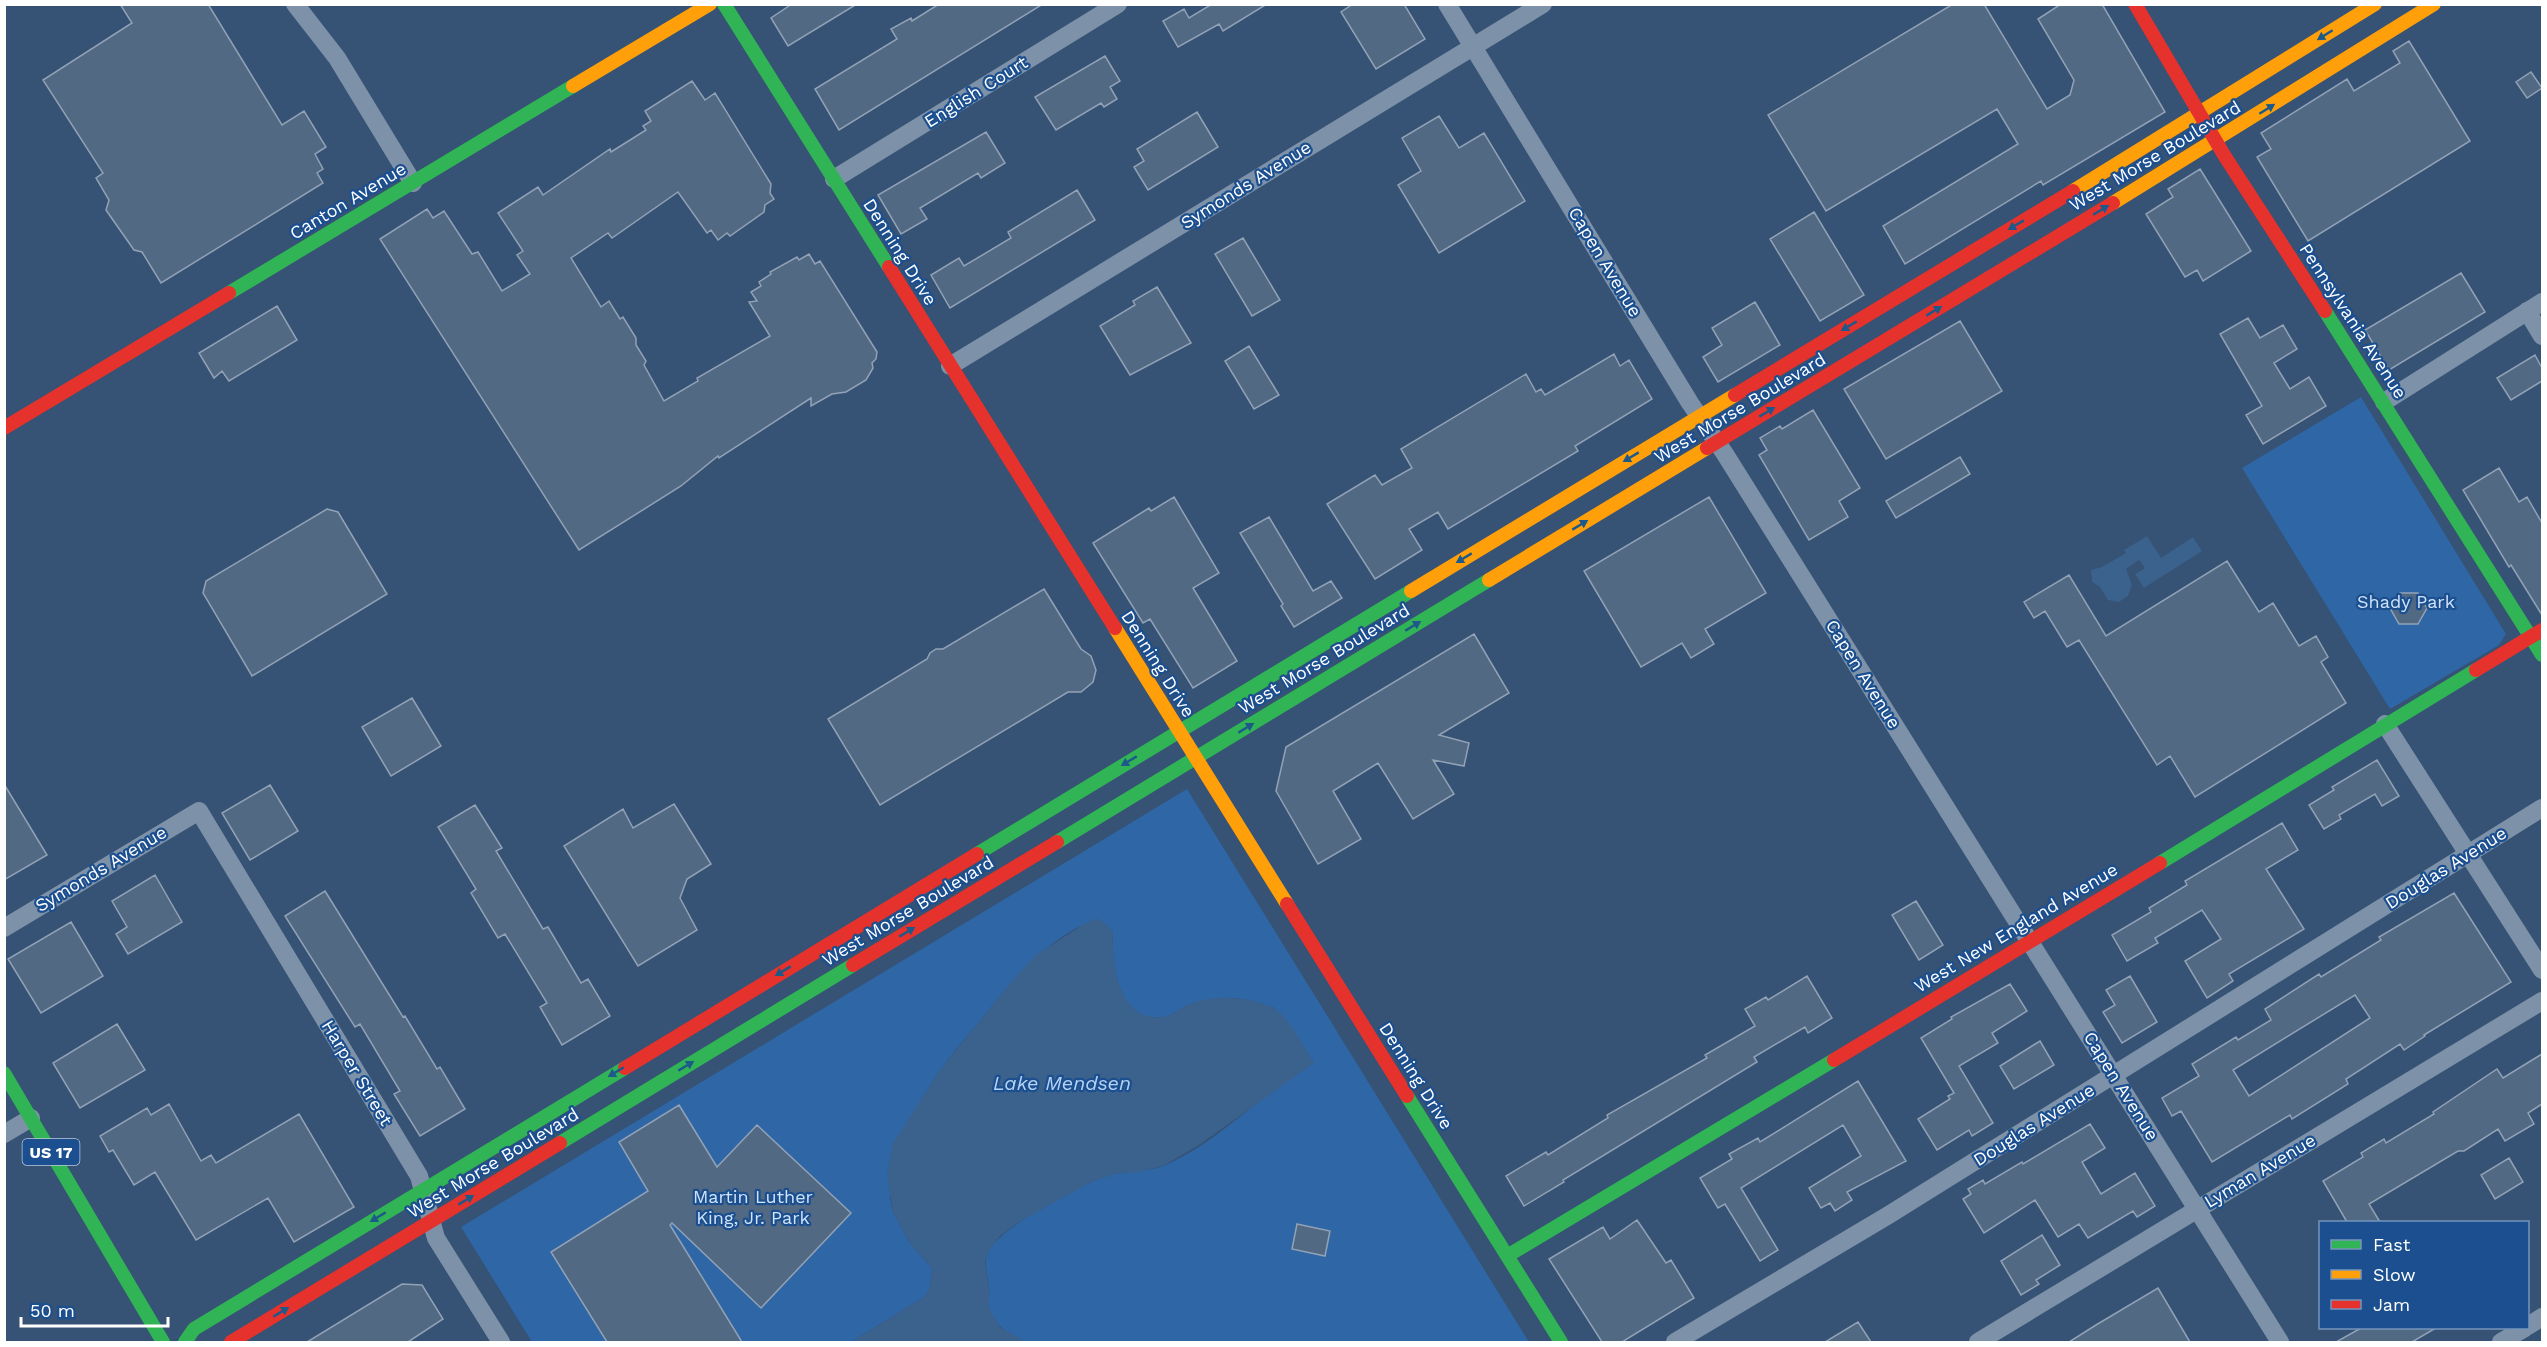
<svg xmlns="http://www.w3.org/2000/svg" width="2547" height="1347" viewBox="0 0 2547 1347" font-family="'Work Sans',sans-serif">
  <rect width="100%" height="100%" fill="#365274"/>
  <!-- green -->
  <path fill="#2f66a5" d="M 2361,397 L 2506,634 L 2499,645 L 2390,709 L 2242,468 Z
    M 1187,789 L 1529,1342 L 1026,1342 C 1012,1336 991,1324 989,1306 C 988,1300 990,1294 989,1288 C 988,1276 983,1263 988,1252 C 1000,1227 1086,1180 1114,1174 C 1130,1170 1147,1172 1163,1166 C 1202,1150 1236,1119 1269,1094 L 1274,1008 C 1260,1004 1244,997 1229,998 C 1217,999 1200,1000 1188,1005 C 1180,1008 1173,1016 1164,1017 C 1119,1024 1111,965 1113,932 L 1097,919 C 1043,939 1010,984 975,1027 C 954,1052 933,1076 919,1106 C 906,1133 899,1169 890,1198 L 893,1212 L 910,1243 L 932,1268 L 930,1286 L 926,1296 L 851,1342 L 532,1342 L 461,1227 Z"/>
  <!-- water -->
  <path fill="#3b618d" d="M 2147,536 L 2161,558 L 2193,537 L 2202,551 L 2144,588 L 2135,574 L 2145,568 L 2139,560 L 2126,569 L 2132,585 L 2128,596 L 2119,602 L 2108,600 L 2100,587 L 2092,582 L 2091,570 L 2102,567 L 2126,553 L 2124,550 Z
    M 1097,919 L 1104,922 L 1113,932 C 1111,965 1119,1023 1164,1017 C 1172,1016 1180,1008 1188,1005 C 1213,994 1249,996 1273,1008 C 1289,1016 1304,1048 1314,1063 L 1199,1145 L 1163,1166 L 1139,1172 L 1114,1174 L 1091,1182 L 1019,1222 L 1000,1236 L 988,1252 L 985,1262 L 989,1290 L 989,1308 L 1000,1327 L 1026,1342 L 851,1342 L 926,1296 L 930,1286 L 932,1268 L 910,1243 L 893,1212 L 887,1175 L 893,1143 L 940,1070 L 1013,980 L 1036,955 L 1084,924 Z"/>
  <!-- building -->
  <path fill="#526984" stroke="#92a2b6" stroke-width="1.5" fill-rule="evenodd" d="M 120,4 L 208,4 L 282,125 L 304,111 L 326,147 L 315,154 L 323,169 L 317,173 L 323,183 L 161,283 L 142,252 L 134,250 L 106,210 L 109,200 L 96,178 L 103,173 L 43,80 L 132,23 Z
    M 792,4 L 857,4 L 788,46 L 771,18 Z
    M 939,4 L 1043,4 L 839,130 L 815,89 L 897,39 L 891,29 L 911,18 L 912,21 Z
    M 1212,4 L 1267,4 L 1223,31 L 1219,24 L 1178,47 L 1163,21 L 1184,9 L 1189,18 Z
    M 1353,4 L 1404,4 L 1425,39 L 1376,69 L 1341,12 Z
    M 1953,4 L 1984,4 L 2047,109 L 2070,95 L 2074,80 L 2038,19 L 2061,4 L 2102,4 L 2165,112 L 2043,185 L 2041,181 L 1905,264 L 1883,226 L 2018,144 L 1997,109 L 1826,211 L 1768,115 Z
    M 2409,41 L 2470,141 L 2308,241 L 2257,157 L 2271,149 L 2261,133 L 2347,79 L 2354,91 L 2400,63 L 2393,51 Z
    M 1105,56 L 1120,81 L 1110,87 L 1117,99 L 1104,107 L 1101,103 L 1056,130 L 1035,97 Z
    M 2531,72 L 2542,88 L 2527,98 L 2516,82 Z
    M 692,81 L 705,100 L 715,93 L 771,184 L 770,193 L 774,199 L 765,205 L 764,212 L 730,236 L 727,233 L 718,240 L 711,230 L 707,233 L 678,192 L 612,238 L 608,233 L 571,258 L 601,307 L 609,301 L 620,319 L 623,317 L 636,338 L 636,345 L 646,361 L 644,365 L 664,401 L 698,381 L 697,378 L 770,336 L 749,302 L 757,301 L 751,292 L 761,286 L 759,282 L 771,274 L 770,272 L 797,257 L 799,260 L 809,254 L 815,264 L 820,261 L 877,352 L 876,359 L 872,363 L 873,368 L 866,380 L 846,392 L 832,394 L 811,406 L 811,398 L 719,458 L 718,456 L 681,486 L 579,550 L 380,239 L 427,209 L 433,218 L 444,211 L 472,254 L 478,252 L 502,291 L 530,274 L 517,255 L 523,251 L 498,213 L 538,187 L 543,195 L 610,149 L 611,152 L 646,130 L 643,126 L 651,121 L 645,111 Z
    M 1197,112 L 1218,147 L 1148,190 L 1134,167 L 1144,161 L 1137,149 Z
    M 1439,116 L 1459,148 L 1484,133 L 1525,201 L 1439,253 L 1398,185 L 1421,171 L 1402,138 Z
    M 986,132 L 1005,163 L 981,178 L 978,173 L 920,208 L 927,219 L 901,234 L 878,195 Z
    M 2200,169 L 2251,251 L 2203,281 L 2197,270 L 2185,277 L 2146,214 L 2173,197 L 2168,189 Z
    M 1077,190 L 1095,220 L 950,308 L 931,275 L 959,258 L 964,266 L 1011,238 L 1008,232 Z
    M 1814,212 L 1864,295 L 1820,321 L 1770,239 Z
    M 1243,238 L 1280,300 L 1252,316 L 1215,254 Z
    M 2461,273 L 2485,312 L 2389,370 L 2365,330 Z
    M 1157,287 L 1191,343 L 1130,375 L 1100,326 L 1135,305 L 1133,301 Z
    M 1755,302 L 1780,345 L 1718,382 L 1703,357 L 1722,345 L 1712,328 Z
    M 277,306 L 297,340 L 229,381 L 222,371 L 214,378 L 199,353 Z
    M 2248,318 L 2260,338 L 2283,325 L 2297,349 L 2274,363 L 2290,389 L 2309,377 L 2326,406 L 2263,444 L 2246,415 L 2262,406 L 2220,334 Z
    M 1960,321 L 2002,391 L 1886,459 L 1844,389 Z
    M 1249,346 L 1279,395 L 1254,409 L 1225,361 Z
    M 1614,354 L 1620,366 L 1629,360 L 1652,399 L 1575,446 L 1578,451 L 1448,529 L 1438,512 L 1409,529 L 1422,550 L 1375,579 L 1327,504 L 1375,475 L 1382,485 L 1412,468 L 1401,449 L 1526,374 L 1536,392 L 1541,389 L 1545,395 Z
    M 2535,355 L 2542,368 L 2542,381 L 2511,400 L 2497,378 Z
    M 1813,410 L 1860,488 L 1839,501 L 1848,517 L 1809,540 L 1759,455 L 1767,450 L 1760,438 L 1780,426 L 1782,429 Z
    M 1960,457 L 1970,474 L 1896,518 L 1886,501 Z
    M 2499,468 L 2519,502 L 2527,497 L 2542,523 L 2542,615 L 2511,565 L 2509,567 L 2463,490 Z
    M 1174,497 L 1219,573 L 1193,588 L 1237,661 L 1193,688 L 1150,619 L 1143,623 L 1093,543 L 1149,508 L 1151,511 Z
    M 1709,497 L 1766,593 L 1705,629 L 1714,644 L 1691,658 L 1682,643 L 1641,667 L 1584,571 Z
    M 327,509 L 338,512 L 387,594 L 252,676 L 203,593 L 206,581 Z
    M 1269,517 L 1313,591 L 1331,581 L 1342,598 L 1294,627 L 1281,606 L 1283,604 L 1240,533 Z
    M 2227,561 L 2259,612 L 2273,603 L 2299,646 L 2316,636 L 2328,657 L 2321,662 L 2346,703 L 2195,797 L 2170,756 L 2157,765 L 2079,640 L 2067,647 L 2045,611 L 2034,618 L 2024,602 L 2069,575 L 2106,636 Z
    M 1044,589 L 1081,649 L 1091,656 L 1096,670 L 1093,682 L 1081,692 L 1068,692 L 880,805 L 828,719 L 927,659 L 930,653 L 936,649 L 943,649 Z
    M 2400,593 L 2418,593 L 2427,608 L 2418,624 L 2399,624 L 2390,608 Z
    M 1474,634 L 1509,693 L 1439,735 L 1469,743 L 1464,766 L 1433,760 L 1454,794 L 1413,819 L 1378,763 L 1333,791 L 1361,839 L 1318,864 L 1276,791 L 1286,747 Z
    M 412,698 L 441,746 L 391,776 L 362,727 Z
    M 2377,760 L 2399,796 L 2382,806 L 2375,794 L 2339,815 L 2341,819 L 2324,829 L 2309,805 L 2334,790 L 2332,787 Z
    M 4,784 L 47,855 L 4,880 Z
    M 270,785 L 298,831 L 250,860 L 222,813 Z
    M 674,804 L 711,864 L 687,879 L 680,898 L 697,930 L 638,966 L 564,846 L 623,809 L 633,828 Z
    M 475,805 L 502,848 L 496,851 L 543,929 L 548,927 L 581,983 L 588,979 L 610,1016 L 562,1045 L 540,1007 L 547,1003 L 505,934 L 498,938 L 471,893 L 476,889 L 438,827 Z
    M 2282,823 L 2298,850 L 2266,869 L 2304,929 L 2229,974 L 2233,981 L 2207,998 L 2185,961 L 2221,939 L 2202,910 L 2155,938 L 2158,943 L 2127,961 L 2112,935 L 2151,912 L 2149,908 L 2187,885 L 2185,881 Z
    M 155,875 L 182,922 L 128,954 L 116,934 L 127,927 L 112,901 Z
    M 325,891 L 403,1017 L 405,1016 L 437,1069 L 440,1067 L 465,1109 L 420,1136 L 394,1094 L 400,1091 L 360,1024 L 355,1027 L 285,916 Z
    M 2454,893 L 2511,982 L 2424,1035 L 2425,1036 L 2404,1050 L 2400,1044 L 2346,1079 L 2348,1084 L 2292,1119 L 2290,1115 L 2212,1162 L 2181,1111 L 2172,1116 L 2162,1098 L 2199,1076 L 2192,1064 L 2236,1037 L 2238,1040 L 2271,1020 L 2265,1009 L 2319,974 L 2321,977 L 2381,940 L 2379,937 ZM 2355,995 L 2370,1018 L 2249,1096 L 2233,1070 Z
    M 1916,901 L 1943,945 L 1919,960 L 1892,915 Z
    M 71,922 L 103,976 L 41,1013 L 8,959 Z
    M 1807,976 L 1832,1018 L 1808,1033 L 1805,1027 L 1754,1057 L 1757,1062 L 1563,1180 L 1564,1182 L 1524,1206 L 1506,1176 L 1546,1152 L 1548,1155 L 1608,1118 L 1607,1115 L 1707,1058 L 1705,1055 L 1755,1026 L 1745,1009 L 1766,997 L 1768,1000 Z
    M 2130,976 L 2157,1022 L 2122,1043 L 2103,1012 L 2115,1005 L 2106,990 Z
    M 2010,984 L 2027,1011 L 1992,1033 L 1998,1043 L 1959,1066 L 1993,1123 L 1972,1136 L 1969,1130 L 1937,1150 L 1918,1119 L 1950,1099 L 1948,1096 L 1954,1093 L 1921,1038 L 1952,1019 L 1951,1017 Z
    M 117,1024 L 145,1070 L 80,1108 L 53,1063 Z
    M 2040,1041 L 2054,1065 L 2014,1089 L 2000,1066 Z
    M 2542,1054 L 2542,1104 L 2528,1113 L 2534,1124 L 2505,1141 L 2498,1129 L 2464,1151 L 2458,1151 L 2369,1204 L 2380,1222 L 2347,1222 L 2323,1181 L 2363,1157 L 2361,1153 L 2384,1139 L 2386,1143 L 2434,1114 L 2433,1112 L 2497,1069 L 2503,1078 Z
    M 1858,1081 L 1906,1161 L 1847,1192 L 1852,1200 L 1835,1211 L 1830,1203 L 1821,1208 L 1809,1188 L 1861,1156 L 1843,1125 L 1741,1188 L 1778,1250 L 1760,1261 L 1725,1204 L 1718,1208 L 1700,1178 L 1732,1159 L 1729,1154 L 1758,1138 L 1760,1142 Z
    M 169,1104 L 201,1161 L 211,1155 L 216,1163 L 299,1114 L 354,1207 L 294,1242 L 268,1198 L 196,1240 L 155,1172 L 134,1185 L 113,1150 L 109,1152 L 100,1136 L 147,1108 L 151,1115 Z
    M 679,1105 L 717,1167 L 757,1125 L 851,1213 L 761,1308 L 672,1223 L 670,1225 L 742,1342 L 607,1342 L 551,1252 L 648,1191 L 619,1142 Z
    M 2090,1124 L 2105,1148 L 2082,1162 L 2101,1194 L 2135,1173 L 2155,1206 L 2137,1217 L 2133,1211 L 2088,1238 L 2079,1224 L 2058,1237 L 2035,1200 L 1984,1233 L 1963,1199 L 1971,1194 L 1968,1189 L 1983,1180 L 1985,1184 L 2022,1162 L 2023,1164 Z
    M 2509,1158 L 2523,1182 L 2495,1199 L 2481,1175 Z
    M 1637,1220 L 1666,1263 L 1671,1260 L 1694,1298 L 1622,1342 L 1602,1342 L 1549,1259 L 1603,1227 L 1610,1239 Z
    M 1297,1224 L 1330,1231 L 1325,1256 L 1292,1249 Z
    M 2042,1235 L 2060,1265 L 2036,1280 L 2039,1284 L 2021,1295 L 2001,1261 Z
    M 402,1284 L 422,1285 L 443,1319 L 408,1342 L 307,1342 Z
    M 2158,1288 L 2190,1342 L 2069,1342 L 2096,1325 Z
    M 1858,1322 L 1871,1342 L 1825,1342 Z
    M 2361,1328 L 2436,1328 L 2412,1342 L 2336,1342 Z"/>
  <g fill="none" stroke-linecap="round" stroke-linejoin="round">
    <!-- street -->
    <path stroke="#7d92a8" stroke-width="18" d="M 295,4 L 337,58 L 413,183
      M 1447,4 L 1690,403 L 1725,454 L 2280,1342
      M 834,179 L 1118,4
      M 2527,311 L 2542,336
      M 950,366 L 1543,4
      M 2384,402 L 2542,302
      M 2385,724 L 2542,970
      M 4,928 L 199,811 L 419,1176 L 436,1238 L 501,1342
      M 4,1134 L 31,1118
      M 2528,1326 L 2542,1317
      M 1675,1342 L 1887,1216 L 2542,808
      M 1978,1342 L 2542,1001
      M 2501,1342 L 2525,1328"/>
    <!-- fast -->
    <path stroke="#30b455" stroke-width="14" d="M 724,4 L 889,267
      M 229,293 L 573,86
      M 2325,311 L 2542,655
      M 1057,842 L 1489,580
      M 977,854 L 1411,591
      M 2160,863 L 2476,670
      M 4,1073 L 163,1342
      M 1407,1096 L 1561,1342
      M 560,1143 L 853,965
      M 1507,1256 L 1834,1060
      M 185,1342 L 194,1329 L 625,1068"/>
    <!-- slow -->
    <path stroke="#ff9f0a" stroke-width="14" d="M 573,86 L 710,4
      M 2073,191 L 2375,4
      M 2113,203 L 2434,4
      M 1489,580 L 1707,448
      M 1411,591 L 1735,395
      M 1115,628 L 1287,904"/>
    <!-- jam -->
    <path stroke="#e5322d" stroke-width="14" d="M 2135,4 L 2224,155 L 2325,311
      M 889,267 L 1115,628
      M 1735,395 L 2073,191
      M 4,428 L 229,293
      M 1707,448 L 2113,203
      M 2476,670 L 2542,630
      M 1287,904 L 1407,1096
      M 853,965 L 1057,842
      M 1834,1060 L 2160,863
      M 625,1068 L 977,854
      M 231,1342 L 560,1143"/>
  </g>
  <!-- one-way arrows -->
  <defs><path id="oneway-solid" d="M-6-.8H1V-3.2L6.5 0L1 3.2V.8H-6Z" transform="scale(1.5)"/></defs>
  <g fill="#1d5989">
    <use href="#oneway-solid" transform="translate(2325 35) rotate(148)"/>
    <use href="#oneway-solid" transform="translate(2267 109) rotate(-32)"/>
    <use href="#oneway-solid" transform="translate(2101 210) rotate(-31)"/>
    <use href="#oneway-solid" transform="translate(2016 225) rotate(149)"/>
    <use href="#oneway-solid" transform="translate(1934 311) rotate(-31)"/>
    <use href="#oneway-solid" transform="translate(1849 326) rotate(149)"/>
    <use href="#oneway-solid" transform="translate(1767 412) rotate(-31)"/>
    <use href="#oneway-solid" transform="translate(1631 457) rotate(149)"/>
    <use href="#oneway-solid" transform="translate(1580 525) rotate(-31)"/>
    <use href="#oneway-solid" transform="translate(1464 558) rotate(149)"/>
    <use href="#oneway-solid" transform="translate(1413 626) rotate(-31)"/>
    <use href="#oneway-solid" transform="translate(1246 728) rotate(-31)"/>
    <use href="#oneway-solid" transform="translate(1129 761) rotate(149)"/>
    <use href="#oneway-solid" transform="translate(907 932) rotate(-31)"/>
    <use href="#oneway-solid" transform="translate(783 971) rotate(149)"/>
    <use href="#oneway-solid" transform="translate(686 1066) rotate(-31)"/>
    <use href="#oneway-solid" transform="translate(616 1072) rotate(149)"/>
    <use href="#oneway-solid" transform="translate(466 1200) rotate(-31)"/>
    <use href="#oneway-solid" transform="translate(378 1217) rotate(149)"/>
    <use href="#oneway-solid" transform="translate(281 1312) rotate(-31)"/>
  </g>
  <g text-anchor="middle" stroke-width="4.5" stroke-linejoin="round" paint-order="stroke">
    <!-- shield labels -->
    <rect fill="#1b4f8f" stroke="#bbcadd" stroke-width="1.5" x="22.5" y="1139" width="57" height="26" rx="4.5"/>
    <g font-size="16" font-weight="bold" fill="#fff">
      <text x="51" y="1158">US 17</text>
    </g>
    <!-- street labels -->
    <g font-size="18" fill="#fff" stroke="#1b4f8f">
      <text transform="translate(976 92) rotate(-32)" y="6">English Court</text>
      <text transform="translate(2155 156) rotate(-31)" y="6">West Morse Boulevard</text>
      <text transform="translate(1246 185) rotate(-32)" y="6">Symonds Avenue</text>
      <text transform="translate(348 201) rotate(-31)" y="6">Canton Avenue</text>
      <text transform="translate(900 252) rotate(58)" y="6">Denning Drive</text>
      <text transform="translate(1605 262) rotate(59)" y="6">Capen Avenue</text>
      <text transform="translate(2353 321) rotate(57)" y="6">Pennsylvania Avenue</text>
      <text transform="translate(1740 408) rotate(-31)" y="6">West Morse Boulevard</text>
      <text transform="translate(1324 659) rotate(-31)" y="6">West Morse Boulevard</text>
      <text transform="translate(1158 664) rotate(58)" y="6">Denning Drive</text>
      <text transform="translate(1863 674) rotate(58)" y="6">Capen Avenue</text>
      <text transform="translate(2446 868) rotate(-32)" y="6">Douglas Avenue</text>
      <text transform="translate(101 869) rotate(-31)" y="6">Symonds Avenue</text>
      <text transform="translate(908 911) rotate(-31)" y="6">West Morse Boulevard</text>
      <text transform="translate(2016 928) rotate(-31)" y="6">West New England Avenue</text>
      <text transform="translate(357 1073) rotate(59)" y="6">Harper Street</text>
      <text transform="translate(1416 1076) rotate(58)" y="6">Denning Drive</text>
      <text transform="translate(2121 1086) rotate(58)" y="6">Capen Avenue</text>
      <text transform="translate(2034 1125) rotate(-32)" y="6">Douglas Avenue</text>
      <text transform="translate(493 1163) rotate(-31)" y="6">West Morse Boulevard</text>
      <text transform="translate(2260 1171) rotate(-31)" y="6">Lyman Avenue</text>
    </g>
    <!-- park labels -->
    <g font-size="18" fill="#cfe3fa" stroke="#1b4f8f">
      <text x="2406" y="608">Shady Park</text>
      <text x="753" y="1203">Martin Luther<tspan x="753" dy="21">King, Jr. Park</tspan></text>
    </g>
    <!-- water labels -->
    <g font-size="20" font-style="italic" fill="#b5d3f5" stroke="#1b4f8f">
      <text x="1062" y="1090">Lake Mendsen</text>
    </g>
  </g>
  <!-- border -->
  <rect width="2547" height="1347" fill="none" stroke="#ffffff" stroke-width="12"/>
  <!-- legend -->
  <rect x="2319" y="1221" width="210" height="108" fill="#1b4f8f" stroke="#7695bc" stroke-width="1.5"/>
  <rect x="2331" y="1240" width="30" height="9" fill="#30b455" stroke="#7695bc" stroke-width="1.5"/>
  <text x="2373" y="1251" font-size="18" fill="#ffffff">Fast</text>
  <rect x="2331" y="1270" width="30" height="9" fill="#ff9f0a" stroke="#7695bc" stroke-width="1.5"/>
  <text x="2373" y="1281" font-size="18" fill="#ffffff">Slow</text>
  <rect x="2331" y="1300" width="30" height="9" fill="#e5322d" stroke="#7695bc" stroke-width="1.5"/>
  <text x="2373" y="1311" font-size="18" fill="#ffffff">Jam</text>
  <!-- scale -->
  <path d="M21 1317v9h147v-9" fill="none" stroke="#ffffff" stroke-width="3"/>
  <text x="30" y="1317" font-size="18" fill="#ffffff" stroke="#1b4f8f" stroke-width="4.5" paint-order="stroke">50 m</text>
</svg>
